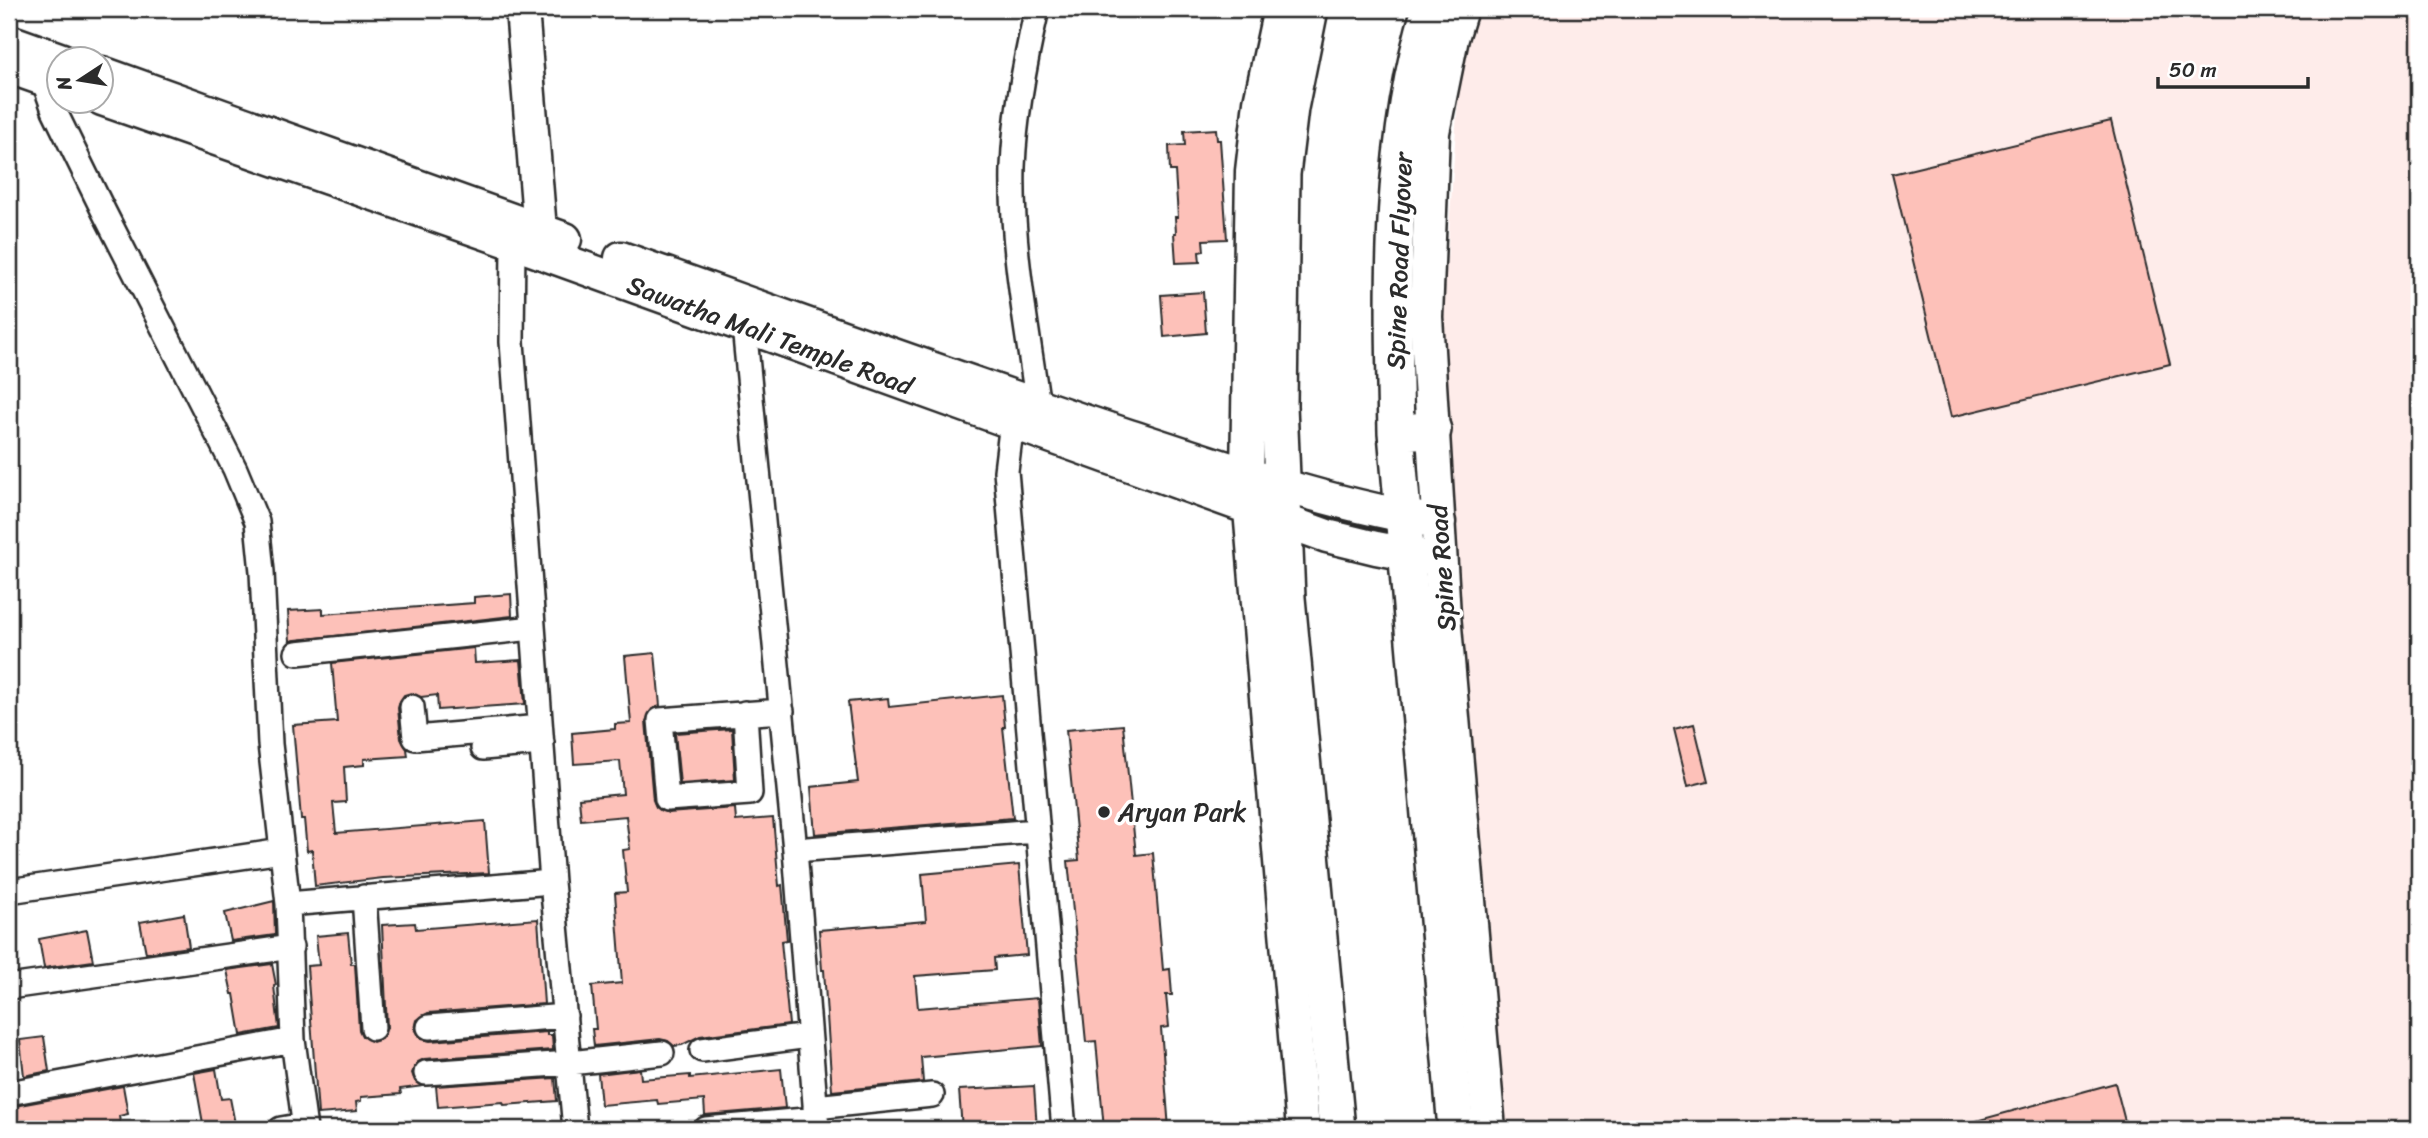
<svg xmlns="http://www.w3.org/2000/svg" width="2428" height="1138" viewBox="0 0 2428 1138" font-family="Sriracha,sans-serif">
  <rect width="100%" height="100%" fill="#fff"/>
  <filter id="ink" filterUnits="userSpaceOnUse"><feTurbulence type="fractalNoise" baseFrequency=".0143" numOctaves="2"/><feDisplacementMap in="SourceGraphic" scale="14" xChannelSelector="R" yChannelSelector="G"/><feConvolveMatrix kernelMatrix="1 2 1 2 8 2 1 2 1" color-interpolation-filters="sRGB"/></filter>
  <g filter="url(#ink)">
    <!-- built -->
    <path fill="#feecea" d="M 1470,9 L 2419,9 L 2419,1129 L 1505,1129 L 1438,392 L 1463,26 Z"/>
    <!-- building -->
    <path fill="#fdc1b9" stroke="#2b2b2b" stroke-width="2" d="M 2111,121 L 2170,364 L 1951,417 L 1892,174 Z
      M 1216,129 L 1217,140 L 1220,140 L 1227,239 L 1203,240 L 1204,251 L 1199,252 L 1200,262 L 1176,263 L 1174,233 L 1176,233 L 1175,217 L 1178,217 L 1175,171 L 1170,171 L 1169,146 L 1185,145 L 1184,131 Z
      M 1203,292 L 1206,333 L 1164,337 L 1161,295 Z
      M 511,594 L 512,616 L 290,641 L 288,611 L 323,609 L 323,614 L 474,603 L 474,597 Z
      M 474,648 L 475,663 L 521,660 L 525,704 L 438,710 L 437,695 L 421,697 L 411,693 L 404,695 L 400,701 L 398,708 L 401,739 L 407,749 L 408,756 L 364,759 L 364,765 L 344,767 L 346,802 L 333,803 L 336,833 L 485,821 L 489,873 L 383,878 L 315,886 L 312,850 L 307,851 L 304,819 L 301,819 L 293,725 L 337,722 L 332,663 Z
      M 655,653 L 660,706 L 652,709 L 646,721 L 653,800 L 656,807 L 668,813 L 735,808 L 736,821 L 773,818 L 779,886 L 782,885 L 787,940 L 781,941 L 789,1025 L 700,1036 L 682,1045 L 674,1046 L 668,1041 L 660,1039 L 594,1046 L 592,1029 L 596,1029 L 592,986 L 622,983 L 615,893 L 627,892 L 623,850 L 630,849 L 626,816 L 581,820 L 579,798 L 623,794 L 620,761 L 574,764 L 572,733 L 615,729 L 615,724 L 631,723 L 625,656 Z
      M 1002,695 L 1005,727 L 1003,727 L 1013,818 L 815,834 L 811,787 L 858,782 L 848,702 L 888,698 L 889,707 Z
      M 1694,724 L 1708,781 L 1688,786 L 1674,729 Z
      M 1123,725 L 1136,855 L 1153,853 L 1163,970 L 1170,969 L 1172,995 L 1166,995 L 1169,1027 L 1161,1028 L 1169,1129 L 1104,1129 L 1096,1041 L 1086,1042 L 1068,861 L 1079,860 L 1066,730 Z
      M 732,729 L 735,780 L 680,784 L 675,733 Z
      M 1019,865 L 1027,955 L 994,958 L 995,970 L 915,976 L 918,1008 L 1038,998 L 1042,1046 L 921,1057 L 923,1082 L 832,1091 L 824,970 L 822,970 L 819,930 L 926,921 L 922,874 Z
      M 274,901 L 275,935 L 231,941 L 225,913 Z
      M 184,914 L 189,947 L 146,953 L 140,922 Z
      M 538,919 L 544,1004 L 428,1013 L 417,1020 L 415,1029 L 422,1039 L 430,1041 L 547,1032 L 547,1035 L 552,1035 L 553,1050 L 424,1059 L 418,1062 L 412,1073 L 415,1081 L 424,1086 L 400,1089 L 401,1094 L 361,1097 L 361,1101 L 356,1102 L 357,1111 L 318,1114 L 307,966 L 319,965 L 316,936 L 348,933 L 351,964 L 355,964 L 359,1030 L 362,1036 L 373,1042 L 381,1039 L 387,1028 L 382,925 L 415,923 L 416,929 Z
      M 87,930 L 93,961 L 44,968 L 39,939 Z
      M 272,964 L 276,985 L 274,986 L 279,1028 L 241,1035 L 234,994 L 232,994 L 227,970 Z
      M 44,1037 L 49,1071 L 24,1076 L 20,1040 Z
      M 216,1069 L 221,1099 L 230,1098 L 236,1129 L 204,1129 L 194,1073 Z
      M 640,1069 L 641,1079 L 690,1075 L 690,1078 L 781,1069 L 785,1108 L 705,1115 L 704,1100 L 658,1104 L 657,1100 L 601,1105 L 598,1074 Z
      M 555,1078 L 557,1101 L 504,1105 L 503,1102 L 438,1107 L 436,1086 Z
      M 2115,1083 L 2127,1129 L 1966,1129 L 1965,1124 Z
      M 123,1086 L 128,1114 L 119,1116 L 121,1129 L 9,1129 L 9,1107 Z
      M 1034,1086 L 1037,1129 L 962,1129 L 959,1090 Z"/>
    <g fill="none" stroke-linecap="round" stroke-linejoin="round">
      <!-- street casing -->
      <g stroke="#2b2b2b" stroke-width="28">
        <path id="street" d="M 1037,9 C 1025,61 1015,114 1013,167 C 1011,247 1027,327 1038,406
          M 43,79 L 54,110 L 104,212 L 235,469 L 257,522 L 262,572 L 270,744 L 288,904
          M 513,244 L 512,342 L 552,882 L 575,1129
          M 744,326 L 795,850 L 817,1129
          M 1012,422 L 1006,471 L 1064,1129
          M 297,653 L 533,628
          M 412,707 L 415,738 L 540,727
          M 745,713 L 750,793 L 667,799 L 660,720 C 701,717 741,714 782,711
          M 483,748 L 542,743
          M 795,850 L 1036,831
          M 9,891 L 282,851
          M 364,897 L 373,1028
          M 9,987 L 291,947
          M 429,1027 L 565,1016
          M 702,1050 L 809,1036
          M 426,1073 L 570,1063 L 662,1053
          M 9,1093 L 293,1040
          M 815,1107 L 932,1095
          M 281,1129 L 304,1125
          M 305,1129 L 293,1040 L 288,904 L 552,882
          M 706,1129 L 816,1119"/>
      </g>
      <!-- secondary casing -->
      <g stroke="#2b2b2b" stroke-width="37">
        <path id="secondary" d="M 522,9 L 540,230 L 535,247
          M 1280,9 L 1260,102 L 1252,171 L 1247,475 L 1303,1129
          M 1461,9 L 1452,38 L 1433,132 L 1426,317 L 1444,615 L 1489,1129
          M 9,41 L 62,60
          M 9,67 L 60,85
          M 102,73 L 565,239
          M 102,99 L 534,250 L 1327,536 L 1376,548 L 1440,560
          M 621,258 C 790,318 959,380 1129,436 C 1231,469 1333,506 1439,522"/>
      </g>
      <!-- primary casing -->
      <g stroke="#2b2b2b" stroke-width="40">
        <path id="primary" d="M 1310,9 L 1290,108 L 1282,174 L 1279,405 L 1287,598 L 1337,1129
          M 1430,9 C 1388,146 1393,290 1396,432 L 1456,1129
          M 1396,432 L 1433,430"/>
      </g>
      <!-- street -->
      <use href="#street" stroke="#fff" stroke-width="23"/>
      <!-- secondary -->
      <use href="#secondary" stroke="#fff" stroke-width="32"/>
      <!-- primary -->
      <use href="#primary" stroke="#fff" stroke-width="35"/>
    </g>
  </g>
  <!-- markers -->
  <circle fill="#2b2b2b" stroke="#fff" stroke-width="2.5" cx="1104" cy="812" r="7"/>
  <g text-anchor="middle" stroke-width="7" stroke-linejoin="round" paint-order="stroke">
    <!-- street labels -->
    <g font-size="26" fill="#2b2b2b" stroke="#fff">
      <text transform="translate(1399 261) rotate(-88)" y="9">Spine Road Flyover</text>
      <text transform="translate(770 335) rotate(20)" y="9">Sawatha Mali Temple Road</text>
      <text transform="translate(1442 568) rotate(-94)" y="9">Spine Road</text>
    </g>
    <!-- poi labels -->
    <g font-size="26" fill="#2b2b2b" stroke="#fff" text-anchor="start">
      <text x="1118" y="821">Aryan Park</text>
    </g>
  </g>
  <!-- margin -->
  <rect width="2428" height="1138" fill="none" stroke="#fff" stroke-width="35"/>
  <rect x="18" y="18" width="2393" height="1103" fill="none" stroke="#2b2b2b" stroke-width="2.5" filter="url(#ink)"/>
  <!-- north arrow -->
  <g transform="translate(80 80) rotate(258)"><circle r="33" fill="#ffffff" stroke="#aaaaaa" stroke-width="2"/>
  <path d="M0-5L12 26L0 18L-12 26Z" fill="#2b2b2b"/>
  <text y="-10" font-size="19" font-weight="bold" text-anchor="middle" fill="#2b2b2b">N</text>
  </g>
  <!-- scale -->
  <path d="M2158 77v10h150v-10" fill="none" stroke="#2b2b2b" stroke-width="3.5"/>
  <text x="2169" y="77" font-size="21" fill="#2b2b2b" stroke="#ffffff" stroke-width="5" paint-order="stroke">50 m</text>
</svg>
